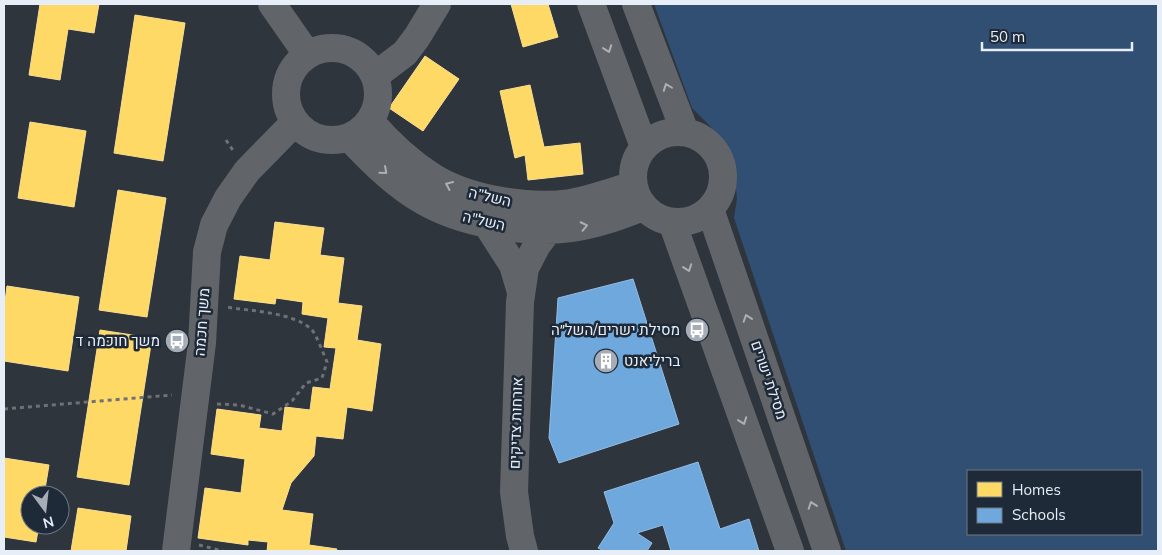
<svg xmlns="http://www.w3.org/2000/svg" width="1162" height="555" viewBox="0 0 1162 555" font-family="Mulish,Heebo,sans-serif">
  <rect width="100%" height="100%" fill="#2f353d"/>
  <!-- green -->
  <path fill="#314e73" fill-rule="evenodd" d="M 654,4 L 1158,4 L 1158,551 L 846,551 L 734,218 L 737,198 L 734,171 L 728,148 L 709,125 L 692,108 ZM 968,471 L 1141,471 L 1141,534 L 968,534 Z"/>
  <!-- homes -->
  <path fill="#ffd966" stroke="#f8df92" d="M 40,4 L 99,4 L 94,33 L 68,29 L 60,80 L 29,75 Z
    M 511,4 L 548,4 L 558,37 L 523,47 Z
    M 135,15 L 185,23 L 163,161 L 114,153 Z
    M 425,56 L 459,79 L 423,131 L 389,108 Z
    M 530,85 L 544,147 L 580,143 L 583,174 L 528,180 L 525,155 L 515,158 L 500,91 Z
    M 30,122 L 86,131 L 74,207 L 18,198 Z
    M 118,190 L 166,198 L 147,317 L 99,310 Z
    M 275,222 L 324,228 L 320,255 L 344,258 L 338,303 L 362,306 L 357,340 L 381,344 L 372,411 L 347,407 L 343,439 L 316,436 L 314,456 L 291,483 L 282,510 L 313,514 L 309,545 L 337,549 L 336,551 L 267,551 L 268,542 L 248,540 L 248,545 L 198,538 L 205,488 L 241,493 L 245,459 L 211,454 L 217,409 L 261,415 L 259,428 L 282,431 L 285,407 L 310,410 L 313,387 L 330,389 L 336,348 L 324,347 L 328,318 L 302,314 L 303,302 L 276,298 L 275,304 L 234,299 L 240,256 L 270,260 Z
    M 7,286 L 79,297 L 68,371 L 4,361 L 4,309 Z
    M 100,330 L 152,338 L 129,485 L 77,477 Z
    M 4,458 L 49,465 L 44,495 L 30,495 L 30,525 L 39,525 L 36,542 L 4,537 Z
    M 78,508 L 131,516 L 126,551 L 71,551 Z"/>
  <!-- schools -->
  <path fill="#6fa8dc" stroke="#93bde4" d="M 633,279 L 679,424 L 559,463 L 549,438 L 558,298 Z
    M 698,462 L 720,529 L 749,519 L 759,551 L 671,551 L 663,525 L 637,533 L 652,543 L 647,551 L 604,551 L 598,548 L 614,523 L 604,492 Z"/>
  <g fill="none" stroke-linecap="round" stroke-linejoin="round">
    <!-- path -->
    <path stroke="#6e7175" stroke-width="3" stroke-dasharray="4 4" stroke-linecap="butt" d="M 226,140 L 234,152
      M 217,404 L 239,405 L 273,414 L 292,401 L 306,383 L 322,378 L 327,362 C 323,353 317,336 312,330 C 294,312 250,311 226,307
      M 4,409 L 172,395
      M 199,545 L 223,551"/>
    <!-- minor -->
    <path stroke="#616468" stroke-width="28" d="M 272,4 L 307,54
      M 591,4 L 644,147
      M 636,4 L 685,132
      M286 94a46 46 0 1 1 92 0a46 46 0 1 1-92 0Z
      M 376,75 L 405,53 L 417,37 L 437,4
      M 370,121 C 388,142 409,162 433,177 C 468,199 529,209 570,203 C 592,199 612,192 633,185
      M633 177a45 45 0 1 1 90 0a45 45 0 1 1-90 0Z
      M 349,137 C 370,160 393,183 420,199 C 461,224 524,234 571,228 C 596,225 620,216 643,207
      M 710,209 L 827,551
      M 672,222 L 790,551
      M 486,223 L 513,265 L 521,292
      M 176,551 L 202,343 L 207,252 L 214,225 L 228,198 L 247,171 L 295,122
      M 524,551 L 520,536 L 514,492 L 520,302 L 525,268 L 537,245 L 549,229"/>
  </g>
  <!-- one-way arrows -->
  <defs><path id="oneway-chevron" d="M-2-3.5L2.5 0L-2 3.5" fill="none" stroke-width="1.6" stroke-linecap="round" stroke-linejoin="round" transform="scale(1.25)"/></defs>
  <g stroke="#abb0b7">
    <use href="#oneway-chevron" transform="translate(608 49) rotate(70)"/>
    <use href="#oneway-chevron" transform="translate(667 87) rotate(-111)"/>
    <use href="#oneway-chevron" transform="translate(384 171) rotate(41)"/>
    <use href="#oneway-chevron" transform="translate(449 185) rotate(-156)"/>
    <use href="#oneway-chevron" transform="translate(584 226) rotate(-12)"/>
    <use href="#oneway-chevron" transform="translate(688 268) rotate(70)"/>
    <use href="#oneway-chevron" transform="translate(747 318) rotate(-109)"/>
    <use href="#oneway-chevron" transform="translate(743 421) rotate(70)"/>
    <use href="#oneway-chevron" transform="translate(812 505) rotate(-109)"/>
  </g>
  <!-- icons -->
  <defs>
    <g id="bus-disc" transform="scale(1.25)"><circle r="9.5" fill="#a7adb7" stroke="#1f2a38"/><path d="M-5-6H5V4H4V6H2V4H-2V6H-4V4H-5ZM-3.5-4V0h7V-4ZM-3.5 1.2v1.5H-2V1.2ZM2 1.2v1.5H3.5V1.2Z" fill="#fff"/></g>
    <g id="building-disc" transform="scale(1.25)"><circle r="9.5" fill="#a7adb7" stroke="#1f2a38"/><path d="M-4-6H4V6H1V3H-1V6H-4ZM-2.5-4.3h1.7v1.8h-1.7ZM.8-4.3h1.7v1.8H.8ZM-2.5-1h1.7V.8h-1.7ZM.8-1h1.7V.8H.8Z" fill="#fff"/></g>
  </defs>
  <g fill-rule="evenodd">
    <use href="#bus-disc" x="697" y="330"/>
    <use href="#bus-disc" x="177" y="341"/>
    <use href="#building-disc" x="606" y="361"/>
  </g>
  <g text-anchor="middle" stroke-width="5" stroke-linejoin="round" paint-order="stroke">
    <!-- street labels -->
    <g font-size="15" fill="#e7eef8" stroke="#1f2a38">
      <text transform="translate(490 197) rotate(13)" y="5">השל”ה</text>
      <text transform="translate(484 221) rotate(13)" y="5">השל"ה</text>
      <text transform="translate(202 322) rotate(-86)" y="5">משך חכמה</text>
      <text transform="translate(769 380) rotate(71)" y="5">מסילת ישרים</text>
      <text transform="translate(516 423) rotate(-88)" y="5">אורחות צדיקים</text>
    </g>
    <!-- poi labels -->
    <g font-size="15" fill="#e7eef8" stroke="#1f2a38" text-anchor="end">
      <text x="680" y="335">מסילת ישרים/השל״ה</text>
      <text x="160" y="346">משך חוכמה ד</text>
      <text x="624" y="366" text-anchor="start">בריליאנט</text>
    </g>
  </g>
  <!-- border -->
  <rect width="1162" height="555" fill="none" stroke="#e7eef8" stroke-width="10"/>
  <!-- legend -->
  <rect x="967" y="470" width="175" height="65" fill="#1f2a38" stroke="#6f7885"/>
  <rect x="977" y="482" width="25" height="15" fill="#ffd966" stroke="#6f7885"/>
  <text x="1012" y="495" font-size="15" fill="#e7eef8">Homes</text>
  <rect x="977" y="508" width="25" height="15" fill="#6fa8dc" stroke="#6f7885"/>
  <text x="1012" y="520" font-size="15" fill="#e7eef8">Schools</text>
  <!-- north arrow -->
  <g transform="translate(45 510) rotate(165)"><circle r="24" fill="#1f2a38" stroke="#6f7885"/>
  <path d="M0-4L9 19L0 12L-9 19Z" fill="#a7adb7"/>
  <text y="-8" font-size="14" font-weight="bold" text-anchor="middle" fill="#e7eef8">N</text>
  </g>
  <!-- scale -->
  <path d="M982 42v8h150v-8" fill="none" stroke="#e7eef8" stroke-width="2.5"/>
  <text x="990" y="42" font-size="15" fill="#e7eef8" stroke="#1f2a38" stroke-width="4" paint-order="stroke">50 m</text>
</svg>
